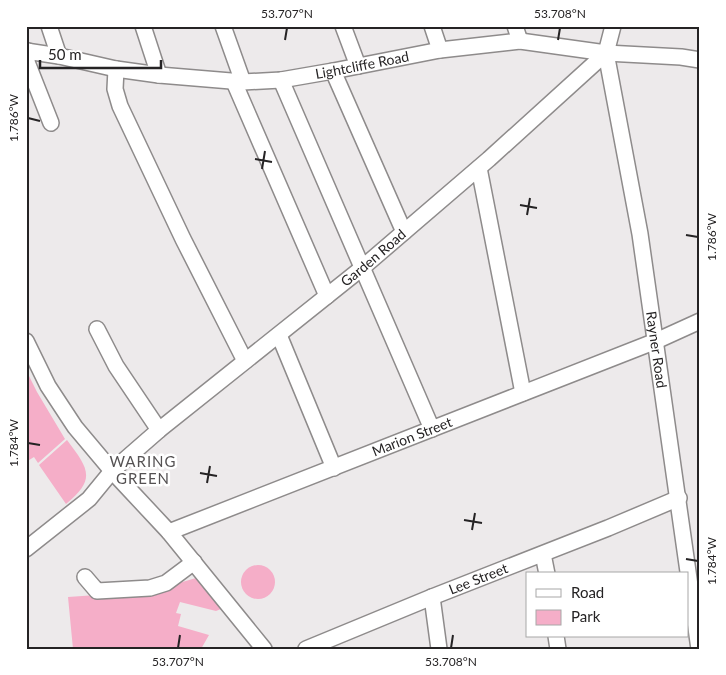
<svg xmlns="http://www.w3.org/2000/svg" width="726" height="675" viewBox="0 0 726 675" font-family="Lato,sans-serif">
  <rect width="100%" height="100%" fill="#edeaeb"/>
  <!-- green -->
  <path fill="#f5aec8" d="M 26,370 L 37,392 L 65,439 L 38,463 L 34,457 L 26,462 Z
    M 67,440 C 88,468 97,479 66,504 L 39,465 Z
    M241 582a17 17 0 1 1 34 0a17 17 0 1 1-34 0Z
    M 196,578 L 221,609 L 216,611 L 180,602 L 176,613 L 181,614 L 178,626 L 209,635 L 201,649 L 73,649 L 68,597 L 167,590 L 179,583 Z"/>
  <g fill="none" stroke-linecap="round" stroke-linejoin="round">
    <!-- street casing -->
    <g stroke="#8e8b8b" stroke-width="18">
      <g id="street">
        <path d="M 49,26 L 59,56"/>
        <path d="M 143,26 L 159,75"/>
        <path d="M 223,26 L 243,82"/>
        <path d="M 343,26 L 358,66"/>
        <path d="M 432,26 L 440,50"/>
        <path d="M 515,26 L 520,41"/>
        <path id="s1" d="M 26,51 L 59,56 L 116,69 L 159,75 L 243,82 L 281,80 L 333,71 L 440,50 L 520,41 L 606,53 L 681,57 L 700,60"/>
        <path d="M 28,51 L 27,62 L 51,123"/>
        <path id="s2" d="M 606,53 L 640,234 L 699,649"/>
        <path d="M 116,69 L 115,89 L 120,106 L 183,239 L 245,361"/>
        <path d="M 333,71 L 404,232"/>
        <path d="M 281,80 L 432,429"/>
        <path d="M 234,82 L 327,296"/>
        <path d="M 479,168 L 523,393"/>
        <path d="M 97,329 L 116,366 L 159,430"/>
        <path d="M 279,335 L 334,468"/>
        <path d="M 26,341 L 48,386 L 75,427 L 112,471 L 169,532 L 264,649"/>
        <path id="s3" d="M 169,532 L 656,341 L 700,321"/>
        <path id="s4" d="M 26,549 L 89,499 L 112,471 L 159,430 L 362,268 L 489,159 L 606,53 L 613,26"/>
        <path d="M 543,554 L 547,574"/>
        <path d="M 85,577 L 97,591 L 150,588 L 166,583 L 194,562"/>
        <path d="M 432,597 L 439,649"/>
        <path d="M 556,636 L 558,649"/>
        <path id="s5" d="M 306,649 L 432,597 L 608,528 L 679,498"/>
      </g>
    </g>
    <!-- street -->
    <use href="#street" stroke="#fff" stroke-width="15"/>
  </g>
  <!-- ticks -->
  <path fill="none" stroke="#252324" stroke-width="2" d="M 285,40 L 287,28M 558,40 L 560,28M 28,118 L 40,121M 255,159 L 272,162M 262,169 L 265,151M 520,205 L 537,208M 527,215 L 530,198M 686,235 L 698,237M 28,443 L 40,445M 200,473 L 217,476M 207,483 L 210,466M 464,520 L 482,523M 472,530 L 475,513M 686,559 L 698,561M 178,648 L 180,635M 451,648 L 453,635"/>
  <g text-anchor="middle" stroke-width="5" stroke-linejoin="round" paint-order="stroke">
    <!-- street labels -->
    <g font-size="14" fill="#252324" stroke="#fff">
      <text dy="5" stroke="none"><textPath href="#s1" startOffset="340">Lightcliffe Road</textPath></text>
      <text dy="5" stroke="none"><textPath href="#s4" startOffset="454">Garden Road</textPath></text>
      <text dy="5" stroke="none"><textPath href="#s2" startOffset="301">Rayner Road</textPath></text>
      <text dy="5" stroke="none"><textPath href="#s3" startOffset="261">Marion Street</textPath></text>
      <text dy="5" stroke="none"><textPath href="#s5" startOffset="186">Lee Street</textPath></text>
    </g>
    <!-- neighbourhood labels -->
    <g font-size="15" letter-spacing="1" fill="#555253" stroke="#fff">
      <text x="143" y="467">WARING<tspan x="143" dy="17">GREEN</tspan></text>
    </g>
  </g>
  <!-- border -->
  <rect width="726" height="675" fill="none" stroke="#ffffff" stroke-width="55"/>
  <!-- legend -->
  <rect x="526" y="572" width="162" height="65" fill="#ffffff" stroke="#a8a7a7"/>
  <rect x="536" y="589" width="25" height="8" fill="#ffffff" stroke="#a8a7a7"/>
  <text x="571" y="598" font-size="15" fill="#252324">Road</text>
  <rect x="536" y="610" width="25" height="15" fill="#f5aec8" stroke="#a8a7a7"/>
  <text x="571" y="622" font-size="15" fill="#252324">Park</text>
  <!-- scale -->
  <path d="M40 60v8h121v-8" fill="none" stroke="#252324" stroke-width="2.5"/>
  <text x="48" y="60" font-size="15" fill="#252324" stroke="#ffffff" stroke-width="4" paint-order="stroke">50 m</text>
  <rect x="28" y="28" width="670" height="620" fill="none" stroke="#252324" stroke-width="2"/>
  <g font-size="12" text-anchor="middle" fill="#252324">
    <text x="287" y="18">53.707°N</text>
    <text x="560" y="18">53.708°N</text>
    <text transform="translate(14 118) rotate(-90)" y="4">1.786°W</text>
    <text transform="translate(712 237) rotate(-90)" y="4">1.786°W</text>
    <text transform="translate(14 443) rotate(-90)" y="4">1.784°W</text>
    <text transform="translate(712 561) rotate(-90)" y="4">1.784°W</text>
    <text x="178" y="666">53.707°N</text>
    <text x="451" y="666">53.708°N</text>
  </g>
</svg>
